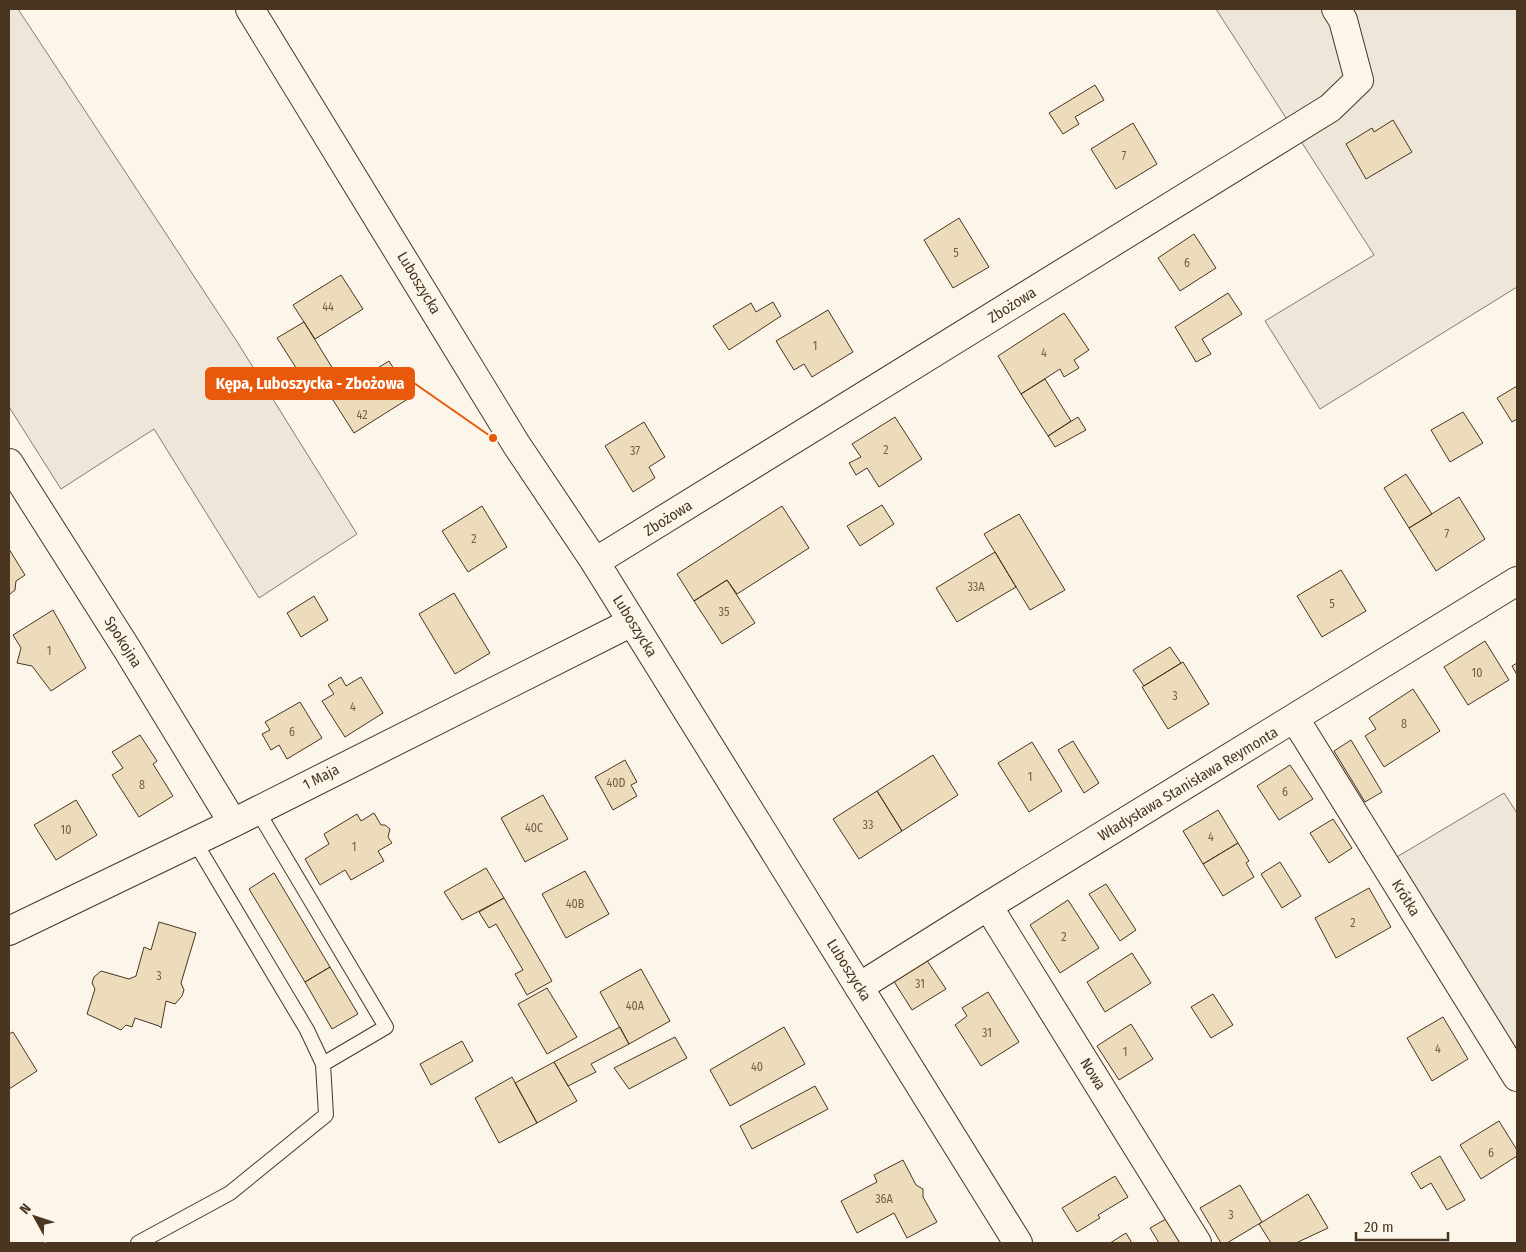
<svg xmlns="http://www.w3.org/2000/svg" width="1526" height="1252" viewBox="0 0 1526 1252" font-family="'Fira Sans Condensed',sans-serif">
  <rect width="100%" height="100%" fill="#fbf6e9"/>
  <!-- green -->
  <path fill="#ede6d9" stroke="#887966" d="M 9,9 L 18,9 L 236,340 L 357,534 L 259,598 L 154,429 L 61,489 L 9,407 Z
    M 1216,9 L 1517,9 L 1517,287 L 1320,409 L 1265,321 L 1374,255 Z
    M 1504,793 L 1517,813 L 1517,1077 L 1385,864 Z"/>
  <!-- building -->
  <path fill="#ecdcbc" stroke="#4a3520" d="M 1095,85 L 1104,100 L 1075,117 L 1079,124 L 1063,134 L 1049,113 Z
    M 1393,120 L 1412,152 L 1366,179 L 1346,144 L 1372,128 L 1374,132 Z
    M 1133,123 L 1157,164 L 1116,189 L 1091,149 Z
    M 959,218 L 989,267 L 953,288 L 924,240 Z
    M 1194,234 L 1216,268 L 1180,291 L 1158,258 Z
    M 341,275 L 363,309 L 315,339 L 293,305 Z
    M 1228,293 L 1242,314 L 1202,339 L 1211,354 L 1196,362 L 1175,327 Z
    M 773,302 L 781,316 L 729,350 L 713,326 L 751,303 L 756,312 Z
    M 828,310 L 853,352 L 812,377 L 804,364 L 794,370 L 776,341 Z
    M 1064,313 L 1089,350 L 1074,360 L 1079,368 L 1064,377 L 1060,369 L 1021,394 L 998,356 Z
    M 304,322 L 333,369 L 307,385 L 277,338 Z
    M 389,361 L 411,397 L 354,433 L 331,397 Z
    M 1045,379 L 1071,421 L 1048,436 L 1021,394 Z
    M 1517,386 L 1517,419 L 1512,422 L 1497,398 Z
    M 1463,412 L 1483,443 L 1450,462 L 1431,430 Z
    M 895,417 L 922,459 L 879,487 L 867,468 L 856,475 L 849,463 L 861,457 L 852,444 Z
    M 1078,417 L 1086,430 L 1055,447 L 1048,436 Z
    M 644,422 L 665,457 L 649,467 L 655,478 L 633,492 L 605,446 Z
    M 1406,474 L 1432,514 L 1409,528 L 1384,488 Z
    M 1459,497 L 1485,539 L 1436,571 L 1409,528 Z
    M 882,505 L 894,524 L 860,546 L 847,526 Z
    M 482,506 L 507,547 L 468,572 L 442,531 Z
    M 782,506 L 809,548 L 737,594 L 727,580 L 694,601 L 677,574 Z
    M 1019,514 L 1065,590 L 1030,610 L 984,534 Z
    M 9,549 L 25,575 L 16,581 L 15,590 L 9,595 Z
    M 995,552 L 1016,587 L 957,622 L 936,588 Z
    M 1341,570 L 1366,611 L 1322,637 L 1297,596 Z
    M 727,580 L 755,623 L 722,644 L 694,601 Z
    M 454,593 L 490,653 L 455,674 L 419,614 Z
    M 314,596 L 328,620 L 301,637 L 287,613 Z
    M 53,610 L 86,668 L 51,691 L 32,666 L 17,663 L 21,648 L 13,635 Z
    M 1485,641 L 1509,680 L 1468,705 L 1444,667 Z
    M 1170,647 L 1181,663 L 1144,686 L 1133,670 Z
    M 1183,662 L 1209,704 L 1168,729 L 1142,687 Z
    M 1517,663 L 1517,675 L 1512,666 Z
    M 341,677 L 346,686 L 361,677 L 383,713 L 345,737 L 322,701 L 334,694 L 328,685 Z
    M 1413,689 L 1440,731 L 1384,767 L 1365,736 L 1376,729 L 1369,718 Z
    M 300,702 L 322,738 L 287,759 L 279,745 L 271,750 L 262,734 L 270,730 L 265,722 Z
    M 140,735 L 157,761 L 153,764 L 173,796 L 139,817 L 112,775 L 123,768 L 112,752 Z
    M 1351,740 L 1382,792 L 1365,802 L 1334,751 Z
    M 1073,741 L 1099,783 L 1084,793 L 1058,750 Z
    M 1032,742 L 1062,791 L 1029,812 L 998,763 Z
    M 933,755 L 958,795 L 902,831 L 877,791 Z
    M 625,760 L 637,782 L 631,785 L 637,796 L 613,810 L 595,777 Z
    M 1290,765 L 1313,799 L 1279,820 L 1257,786 Z
    M 877,791 L 902,831 L 859,859 L 833,819 Z
    M 543,795 L 568,839 L 525,862 L 501,818 Z
    M 76,800 L 97,835 L 56,860 L 34,825 Z
    M 1218,810 L 1238,843 L 1203,864 L 1183,831 Z
    M 374,813 L 381,825 L 385,825 L 390,829 L 388,837 L 392,843 L 378,851 L 384,861 L 351,880 L 345,870 L 320,885 L 305,859 L 329,844 L 324,834 L 357,814 L 361,821 Z
    M 1333,819 L 1352,848 L 1329,863 L 1310,833 Z
    M 1238,843 L 1249,861 L 1246,863 L 1254,877 L 1223,896 L 1203,864 Z
    M 1280,862 L 1301,896 L 1282,908 L 1261,874 Z
    M 486,868 L 504,898 L 462,920 L 444,892 Z
    M 585,871 L 609,914 L 566,938 L 542,894 Z
    M 274,873 L 330,967 L 305,982 L 249,889 Z
    M 1106,884 L 1136,930 L 1120,941 L 1089,894 Z
    M 1369,888 L 1391,927 L 1336,958 L 1315,918 Z
    M 504,898 L 552,981 L 527,995 L 515,974 L 523,970 L 496,924 L 489,928 L 479,912 Z
    M 1068,900 L 1099,948 L 1060,973 L 1030,925 Z
    M 159,922 L 196,933 L 181,983 L 184,990 L 182,996 L 175,1004 L 166,1001 L 161,1028 L 159,1026 L 135,1018 L 132,1027 L 126,1025 L 121,1030 L 87,1014 L 95,989 L 92,983 L 94,977 L 101,971 L 129,979 L 136,976 L 144,947 L 151,950 Z
    M 1132,953 L 1151,983 L 1105,1012 L 1087,982 Z
    M 926,959 L 946,989 L 912,1010 L 893,980 Z
    M 330,967 L 358,1014 L 332,1029 L 305,982 Z
    M 641,969 L 670,1021 L 629,1044 L 600,992 Z
    M 547,988 L 577,1037 L 547,1054 L 518,1004 Z
    M 988,992 L 1019,1042 L 981,1066 L 955,1025 L 967,1016 L 962,1008 Z
    M 1213,994 L 1233,1025 L 1211,1038 L 1191,1007 Z
    M 1443,1017 L 1468,1059 L 1432,1081 L 1407,1038 Z
    M 1131,1024 L 1153,1059 L 1119,1080 L 1097,1046 Z
    M 620,1027 L 629,1044 L 591,1064 L 596,1072 L 568,1086 L 554,1062 Z
    M 784,1027 L 805,1064 L 730,1106 L 710,1070 Z
    M 13,1032 L 37,1071 L 9,1089 L 9,1034 Z
    M 675,1037 L 687,1058 L 629,1089 L 614,1068 Z
    M 462,1041 L 473,1061 L 431,1085 L 420,1064 Z
    M 554,1062 L 577,1101 L 537,1123 L 515,1083 Z
    M 512,1077 L 537,1123 L 499,1143 L 475,1098 Z
    M 815,1086 L 828,1109 L 752,1149 L 740,1126 Z
    M 1499,1121 L 1517,1150 L 1517,1156 L 1481,1179 L 1460,1145 Z
    M 1440,1156 L 1465,1200 L 1447,1210 L 1431,1183 L 1421,1189 L 1411,1173 Z
    M 903,1160 L 916,1185 L 923,1189 L 923,1197 L 937,1222 L 907,1238 L 894,1213 L 857,1233 L 841,1201 L 877,1182 L 874,1175 Z
    M 1115,1176 L 1128,1197 L 1098,1215 L 1100,1218 L 1077,1232 L 1062,1208 Z
    M 1240,1185 L 1262,1222 L 1227,1243 L 1221,1243 L 1200,1208 Z
    M 1308,1194 L 1328,1228 L 1296,1243 L 1271,1243 L 1259,1224 Z
    M 1166,1219 L 1181,1243 L 1159,1243 L 1150,1228 Z
    M 1126,1233 L 1132,1243 L 1110,1243 Z"/>
  <g fill="none" stroke-linecap="round" stroke-linejoin="round">
    <!-- lane casing -->
    <g stroke="#4a3520" stroke-width="16">
      <path id="lane" d="M 257,810 L 386,1027 L 323,1064
        M 138,1243 L 230,1193 L 326,1115 L 323,1064 L 307,1030 L 195,842"/>
    </g>
    <!-- street casing -->
    <g stroke="#4a3520" stroke-width="30">
      <path id="street" d="M 9,463 L 127,649 L 233,823
        M 595,562 L 1330,108 L 1359,80 L 1343,20 L 1336,9
        M 1295,719 L 1517,1077
        M 988,906 L 1197,1243
        M 9,931 L 233,823 L 632,622
        M 859,987 L 988,906 L 1517,581"/>
    </g>
    <!-- secondary casing -->
    <g stroke="#4a3520" stroke-width="30">
      <path id="secondary" d="M 250,9 L 516,444 L 595,562 L 1018,1243"/>
    </g>
    <!-- lane -->
    <use href="#lane" stroke="#fbf6e9" stroke-width="14"/>
    <!-- street -->
    <use href="#street" stroke="#fbf6e9" stroke-width="28"/>
    <!-- secondary -->
    <use href="#secondary" stroke="#fbf6e9" stroke-width="28"/>
  </g>
  <g text-anchor="middle" stroke-width="4" stroke-linejoin="round" paint-order="stroke">
    <!-- number labels -->
    <g font-size="12" fill="#725f47">
      <text x="1124" y="160">7</text>
      <text x="956" y="257">5</text>
      <text x="1187" y="267">6</text>
      <text x="328" y="311">44</text>
      <text x="815" y="350">1</text>
      <text x="1044" y="357">4</text>
      <text x="362" y="419">42</text>
      <text x="886" y="454">2</text>
      <text x="635" y="455">37</text>
      <text x="1447" y="538">7</text>
      <text x="474" y="543">2</text>
      <text x="976" y="591">33A</text>
      <text x="1332" y="608">5</text>
      <text x="724" y="616">35</text>
      <text x="49" y="655">1</text>
      <text x="1477" y="677">10</text>
      <text x="1175" y="700">3</text>
      <text x="353" y="711">4</text>
      <text x="1404" y="728">8</text>
      <text x="292" y="736">6</text>
      <text x="1030" y="781">1</text>
      <text x="616" y="787">40D</text>
      <text x="142" y="789">8</text>
      <text x="1285" y="796">6</text>
      <text x="868" y="829">33</text>
      <text x="534" y="832">40C</text>
      <text x="66" y="834">10</text>
      <text x="1211" y="841">4</text>
      <text x="354" y="851">1</text>
      <text x="575" y="908">40B</text>
      <text x="1353" y="927">2</text>
      <text x="1064" y="941">2</text>
      <text x="159" y="980">3</text>
      <text x="920" y="988">31</text>
      <text x="635" y="1010">40A</text>
      <text x="987" y="1037">31</text>
      <text x="1438" y="1053">4</text>
      <text x="1125" y="1056">1</text>
      <text x="757" y="1071">40</text>
      <text x="1491" y="1157">6</text>
      <text x="884" y="1203">36A</text>
      <text x="1231" y="1219">3</text>
    </g>
    <!-- street labels -->
    <g font-size="15" fill="#4a3520" stroke="#fbf6e9">
      <text transform="translate(419 283) rotate(59)" y="5">Luboszycka</text>
      <text transform="translate(1012 305) rotate(-32)" y="5">Zbożowa</text>
      <text transform="translate(668 518) rotate(-32)" y="5">Zbożowa</text>
      <text transform="translate(635 626) rotate(58)" y="5">Luboszycka</text>
      <text transform="translate(123 642) rotate(58)" y="5">Spokojna</text>
      <text transform="translate(321 777) rotate(-27)" y="5">1 Maja</text>
      <text transform="translate(1188 784) rotate(-31)" y="5">Władysława Stanisława Reymonta</text>
      <text transform="translate(1406 898) rotate(58)" y="5">Krótka</text>
      <text transform="translate(849 970) rotate(58)" y="5">Luboszycka</text>
      <text transform="translate(1093 1074) rotate(58)" y="5">Nowa</text>
    </g>
  </g>
  <!-- callouts -->
  <path fill="none" stroke="#e8590c" stroke-width="2" d="M493 438L414 383"/>
  <circle fill="#e8590c" stroke="#fbf6e9" stroke-width="2" cx="493" cy="438" r="5"/>
  <rect fill="#e8590c" stroke="#e8590c" stroke-width="2" x="206" y="368" width="208" height="31" rx="5"/>
  <g font-size="16" text-anchor="middle" font-weight="bold" fill="#fff">
    <text x="310" y="389">Kępa, Luboszycka - Zbożowa</text>
  </g>
  <!-- border -->
  <rect width="1526" height="1252" fill="none" stroke="#4a3520" stroke-width="20"/>
  <!-- north arrow -->
  <g transform="translate(35 1217) rotate(310)" stroke="#fbf6e9" stroke-width="4" paint-order="stroke">
  <path d="M0-4L9 19L0 12L-9 19Z" fill="#4a3520"/>
  <text y="-8" font-size="14" font-weight="bold" text-anchor="middle" fill="#4a3520">N</text>
  </g>
  <!-- scale -->
  <path d="M1356 1232v8h92v-8" fill="none" stroke="#4a3520" stroke-width="2.5"/>
  <text x="1364" y="1232" font-size="15" fill="#4a3520" stroke="#fbf6e9" stroke-width="4" paint-order="stroke">20 m</text>
</svg>
